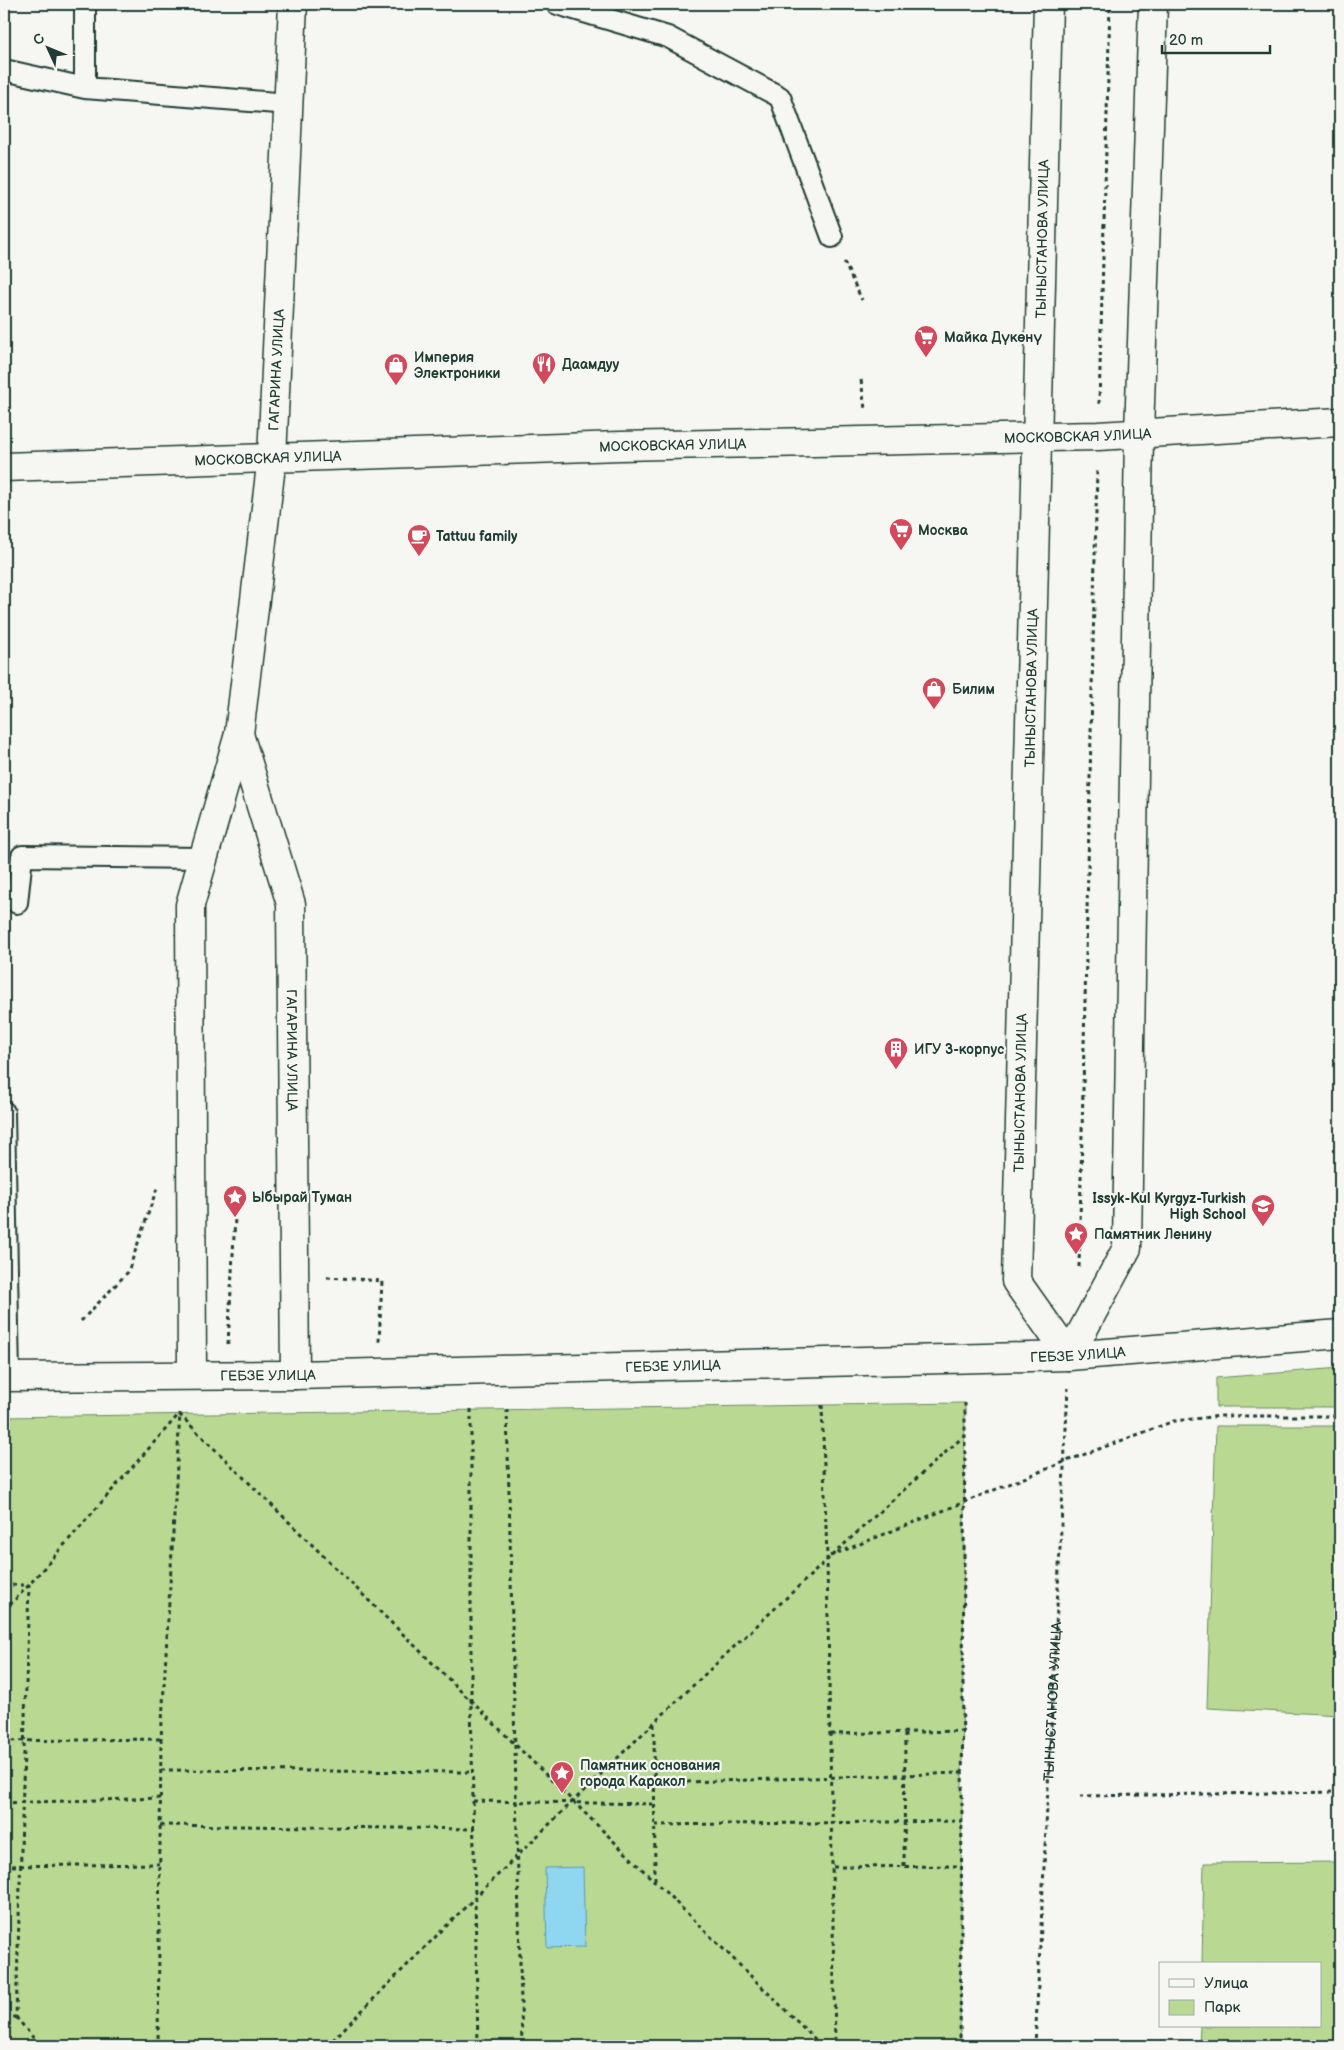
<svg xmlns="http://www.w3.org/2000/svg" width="1344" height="2050" viewBox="0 0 1344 2050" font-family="'Balsamiq Sans',sans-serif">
  <rect width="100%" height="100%" fill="#f6f6f2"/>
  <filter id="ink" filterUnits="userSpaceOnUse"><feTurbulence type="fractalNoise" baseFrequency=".02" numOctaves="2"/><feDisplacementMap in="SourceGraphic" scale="10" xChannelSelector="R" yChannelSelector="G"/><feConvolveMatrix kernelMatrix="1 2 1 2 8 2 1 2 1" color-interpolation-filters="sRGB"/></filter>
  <g filter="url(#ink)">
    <!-- green -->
    <path fill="#b9d992" stroke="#6c8b63" d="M 1340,1368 L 1340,1407 L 1216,1407 L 1216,1378 Z
      M 965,1403 L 960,2046 L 4,2046 L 4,1417 Z
      M 1216,1426 L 1340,1426 L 1340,1715 L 1207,1708 Z
      M 1340,1862 L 1340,2046 L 1199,2046 L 1200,2026 L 1320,2026 L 1320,1964 L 1202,1964 L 1204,1863 Z"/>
    <!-- water -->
    <path fill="#8fd6f1" stroke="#6299a5" d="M 583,1867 L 585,1947 L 547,1948 L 545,1868 Z"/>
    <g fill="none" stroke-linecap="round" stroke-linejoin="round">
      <!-- service casing -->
      <g stroke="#1f3d34" stroke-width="24">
        <path id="service" d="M 85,4 L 85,88
          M 557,4 L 668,37 L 780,97 L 832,237
          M 4,70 L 85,88 L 289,104
          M 17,903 L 22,856 L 204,858
          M 4,1112 L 9,1377"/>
      </g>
      <!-- minor casing -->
      <g stroke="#1f3d34" stroke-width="31">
        <g id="minor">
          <path d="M 1048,4 L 1016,1281 L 1069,1356 L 1127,1248 L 1139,434 L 1153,4"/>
          <path id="s2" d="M 4,467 L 620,446 L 1098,436 L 1340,422"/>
          <path id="s3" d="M 239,734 L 291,904 L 295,1375"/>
          <path id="s4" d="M 192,1375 L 190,905 L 239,734 L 272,457 L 293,4"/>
        </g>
      </g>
      <!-- secondary casing -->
      <g stroke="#1f3d34" stroke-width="31">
        <g id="secondary">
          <path id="s5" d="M 4,1377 L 295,1375 L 1069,1356 L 1340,1334"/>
        </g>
      </g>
      <!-- path -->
      <g stroke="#1f3d34" stroke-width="3" stroke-dasharray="4 4" stroke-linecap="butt">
        <path d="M 844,262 L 862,300"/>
        <path d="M 861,380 L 865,409"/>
        <path d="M 1099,404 L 1110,4"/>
        <path d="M 1079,1267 L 1097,468"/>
        <path d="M 327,1277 L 382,1281 L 379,1342"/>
        <path d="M 81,1321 L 128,1272 L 157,1188"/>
        <path d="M 228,1344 L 235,1218"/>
        <path d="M 822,1405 L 827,1558 L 835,2046"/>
        <path d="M 471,1409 L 471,1702 L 478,2046"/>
        <path d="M 507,1409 L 522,2046"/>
        <path d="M 830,1556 L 1064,1462 L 1174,1421 L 1221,1416 L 1340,1416"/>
        <path d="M 4,1585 L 29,1585 L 16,2017 L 4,2017"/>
        <path d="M 4,1611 L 29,1585 L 179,1414 L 822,2046"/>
        <path d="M 654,1724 L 655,1883"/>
        <path d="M 831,1734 L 962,1731"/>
        <path d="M 4,1741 L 161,1739"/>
        <path d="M 161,1770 L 473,1772"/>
        <path d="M 655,1783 L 962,1773"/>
        <path d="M 1080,1796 L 1340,1792"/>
        <path d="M 473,1801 L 655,1804"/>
        <path d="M 4,1803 L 160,1798"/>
        <path d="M 160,1825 L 474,1829"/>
        <path d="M 655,1825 L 962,1821"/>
        <path d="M 4,1866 L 159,1864"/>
        <path d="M 904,1866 L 905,1733"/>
        <path d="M 833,1867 L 961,1866"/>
        <path d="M 16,2017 L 40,2046"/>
        <path d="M 158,2046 L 161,1739 L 180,1413"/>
        <path d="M 327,2046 C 534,1836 745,1631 965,1435 L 965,1403"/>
        <path d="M 960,2046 L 965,1435"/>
        <path id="s1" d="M 1035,2046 L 1068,1388"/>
      </g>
      <!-- service -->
      <use href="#service" stroke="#f6f6f2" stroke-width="20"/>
      <!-- minor -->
      <use href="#minor" stroke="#f6f6f2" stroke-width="28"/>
      <!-- secondary -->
      <use href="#secondary" stroke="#f6f6f2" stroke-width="28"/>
    </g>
  </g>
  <!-- icons -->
  <defs>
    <g id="supermarket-pin" transform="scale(1.25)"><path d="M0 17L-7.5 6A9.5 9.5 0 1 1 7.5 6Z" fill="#d1495b" stroke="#f6f6f2"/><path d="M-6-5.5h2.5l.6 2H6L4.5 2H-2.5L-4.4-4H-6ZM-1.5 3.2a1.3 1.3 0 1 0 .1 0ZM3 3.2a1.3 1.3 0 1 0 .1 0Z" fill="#fff"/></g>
    <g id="restaurant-pin" transform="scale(1.25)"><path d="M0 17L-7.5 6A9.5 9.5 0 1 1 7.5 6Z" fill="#d1495b" stroke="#f6f6f2"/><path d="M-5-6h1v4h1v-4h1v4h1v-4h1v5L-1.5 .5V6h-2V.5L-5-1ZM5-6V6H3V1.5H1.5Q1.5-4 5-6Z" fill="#fff"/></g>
    <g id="shop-pin" transform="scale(1.25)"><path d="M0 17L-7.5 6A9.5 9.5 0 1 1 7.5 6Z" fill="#d1495b" stroke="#f6f6f2"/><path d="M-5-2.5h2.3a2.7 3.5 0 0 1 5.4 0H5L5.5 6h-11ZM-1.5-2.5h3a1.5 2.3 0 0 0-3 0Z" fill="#fff"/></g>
    <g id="cafe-pin" transform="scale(1.25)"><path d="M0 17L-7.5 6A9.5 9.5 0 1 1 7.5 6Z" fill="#d1495b" stroke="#f6f6f2"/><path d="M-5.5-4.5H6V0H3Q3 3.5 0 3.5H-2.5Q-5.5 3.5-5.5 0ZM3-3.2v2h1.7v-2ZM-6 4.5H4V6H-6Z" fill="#fff"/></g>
    <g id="building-pin" transform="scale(1.25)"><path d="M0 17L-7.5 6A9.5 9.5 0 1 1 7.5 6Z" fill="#d1495b" stroke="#f6f6f2"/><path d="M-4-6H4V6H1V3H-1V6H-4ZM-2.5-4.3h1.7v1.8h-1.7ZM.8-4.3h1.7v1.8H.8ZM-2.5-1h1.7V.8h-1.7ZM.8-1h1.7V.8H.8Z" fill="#fff"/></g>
    <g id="sight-pin" transform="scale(1.25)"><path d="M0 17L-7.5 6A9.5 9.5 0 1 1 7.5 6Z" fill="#d1495b" stroke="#f6f6f2"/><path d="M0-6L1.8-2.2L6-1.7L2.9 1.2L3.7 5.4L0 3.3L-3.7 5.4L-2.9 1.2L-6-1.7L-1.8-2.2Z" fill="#fff"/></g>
    <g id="school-pin" transform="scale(1.25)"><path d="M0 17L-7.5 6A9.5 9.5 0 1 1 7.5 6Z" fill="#d1495b" stroke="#f6f6f2"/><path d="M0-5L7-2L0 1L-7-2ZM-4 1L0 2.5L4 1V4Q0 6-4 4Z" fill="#fff"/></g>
  </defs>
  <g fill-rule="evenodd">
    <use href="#supermarket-pin" x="926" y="337"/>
    <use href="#restaurant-pin" x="544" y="364"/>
    <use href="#shop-pin" x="396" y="365"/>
    <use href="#supermarket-pin" x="901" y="530"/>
    <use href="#cafe-pin" x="419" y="536"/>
    <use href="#shop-pin" x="934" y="689"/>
    <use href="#building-pin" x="896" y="1049"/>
    <use href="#sight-pin" x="235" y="1197"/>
    <use href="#school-pin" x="1263" y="1206"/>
    <use href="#sight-pin" x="1076" y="1234"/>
    <use href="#sight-pin" x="562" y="1773"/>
  </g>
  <g text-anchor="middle" stroke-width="4.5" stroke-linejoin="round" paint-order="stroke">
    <!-- street labels -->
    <g font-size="14" fill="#1f3d34" stroke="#f6f6f2">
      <text transform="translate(1042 239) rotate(-89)" y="5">ТЫНЫСТАНОВА УЛИЦА</text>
      <text dy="5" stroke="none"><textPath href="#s4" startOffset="1014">ГАГАРИНА УЛИЦА</textPath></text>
      <text dy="5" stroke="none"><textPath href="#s2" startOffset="1074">МОСКОВСКАЯ УЛИЦА</textPath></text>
      <text dy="5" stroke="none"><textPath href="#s2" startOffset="669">МОСКОВСКАЯ УЛИЦА</textPath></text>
      <text dy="5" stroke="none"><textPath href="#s2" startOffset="264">МОСКОВСКАЯ УЛИЦА</textPath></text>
      <text transform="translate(1031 688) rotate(-89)" y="5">ТЫНЫСТАНОВА УЛИЦА</text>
      <text dy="5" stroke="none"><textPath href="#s3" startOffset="324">ГАГАРИНА УЛИЦА</textPath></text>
      <text transform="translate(1020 1093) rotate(-89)" y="5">ТЫНЫСТАНОВА УЛИЦА</text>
      <text dy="5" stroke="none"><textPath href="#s5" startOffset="1074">ГЕБЗЕ УЛИЦА</textPath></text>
      <text dy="5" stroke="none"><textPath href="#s5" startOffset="669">ГЕБЗЕ УЛИЦА</textPath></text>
      <text dy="5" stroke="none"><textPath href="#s5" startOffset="264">ГЕБЗЕ УЛИЦА</textPath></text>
      <text dy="5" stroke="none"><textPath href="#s1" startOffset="345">ТЫНЫСТАНОВА УЛИЦА</textPath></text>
    </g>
    <!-- poi labels -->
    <g font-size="14" font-weight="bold" fill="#1f3d34" stroke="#f6f6f2" text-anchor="start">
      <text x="944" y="342">Майка Дүкөнү</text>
      <text x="414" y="362">Империя<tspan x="414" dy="16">Электроники</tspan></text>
      <text x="562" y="369">Даамдуу</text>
      <text x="918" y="535">Москва</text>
      <text x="436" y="541">Tattuu family</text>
      <text x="952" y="694">Билим</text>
      <text x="914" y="1054">ИГУ 3-корпус</text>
      <text x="252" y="1202">Ыбырай Туман</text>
      <text x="1246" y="1203" text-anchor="end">Issyk-Kul Kyrgyz-Turkish<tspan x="1246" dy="16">High School</tspan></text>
      <text x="1094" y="1239">Памятник Ленину</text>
      <text x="580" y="1770">Памятник основания<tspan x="580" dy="16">города Каракол</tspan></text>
    </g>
  </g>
  <!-- margin -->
  <rect width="1344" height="2050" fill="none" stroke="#f6f6f2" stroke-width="20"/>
  <rect x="10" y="10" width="1324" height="2030" fill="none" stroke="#1f3d34" stroke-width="2" filter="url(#ink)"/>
  <!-- legend -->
  <rect x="1159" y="1962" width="162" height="65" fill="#f6f6f2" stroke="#a0aca6"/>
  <rect x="1169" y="1979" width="25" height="8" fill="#f6f6f2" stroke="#a0aca6"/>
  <text x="1204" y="1988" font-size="15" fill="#1f3d34">Улица</text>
  <rect x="1169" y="2000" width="25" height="15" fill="#b9d992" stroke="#a0aca6"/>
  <text x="1204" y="2012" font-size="15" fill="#1f3d34">Парк</text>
  <!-- north arrow -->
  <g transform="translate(48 48) rotate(314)" stroke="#f6f6f2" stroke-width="4" paint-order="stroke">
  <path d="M0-4L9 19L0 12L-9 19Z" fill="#1f3d34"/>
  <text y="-8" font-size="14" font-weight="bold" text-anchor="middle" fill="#1f3d34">С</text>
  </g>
  <!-- scale -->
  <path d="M1162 45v8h108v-8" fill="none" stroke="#1f3d34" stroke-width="2.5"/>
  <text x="1169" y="45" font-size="15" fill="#1f3d34" stroke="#f6f6f2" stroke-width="4" paint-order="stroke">20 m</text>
</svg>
